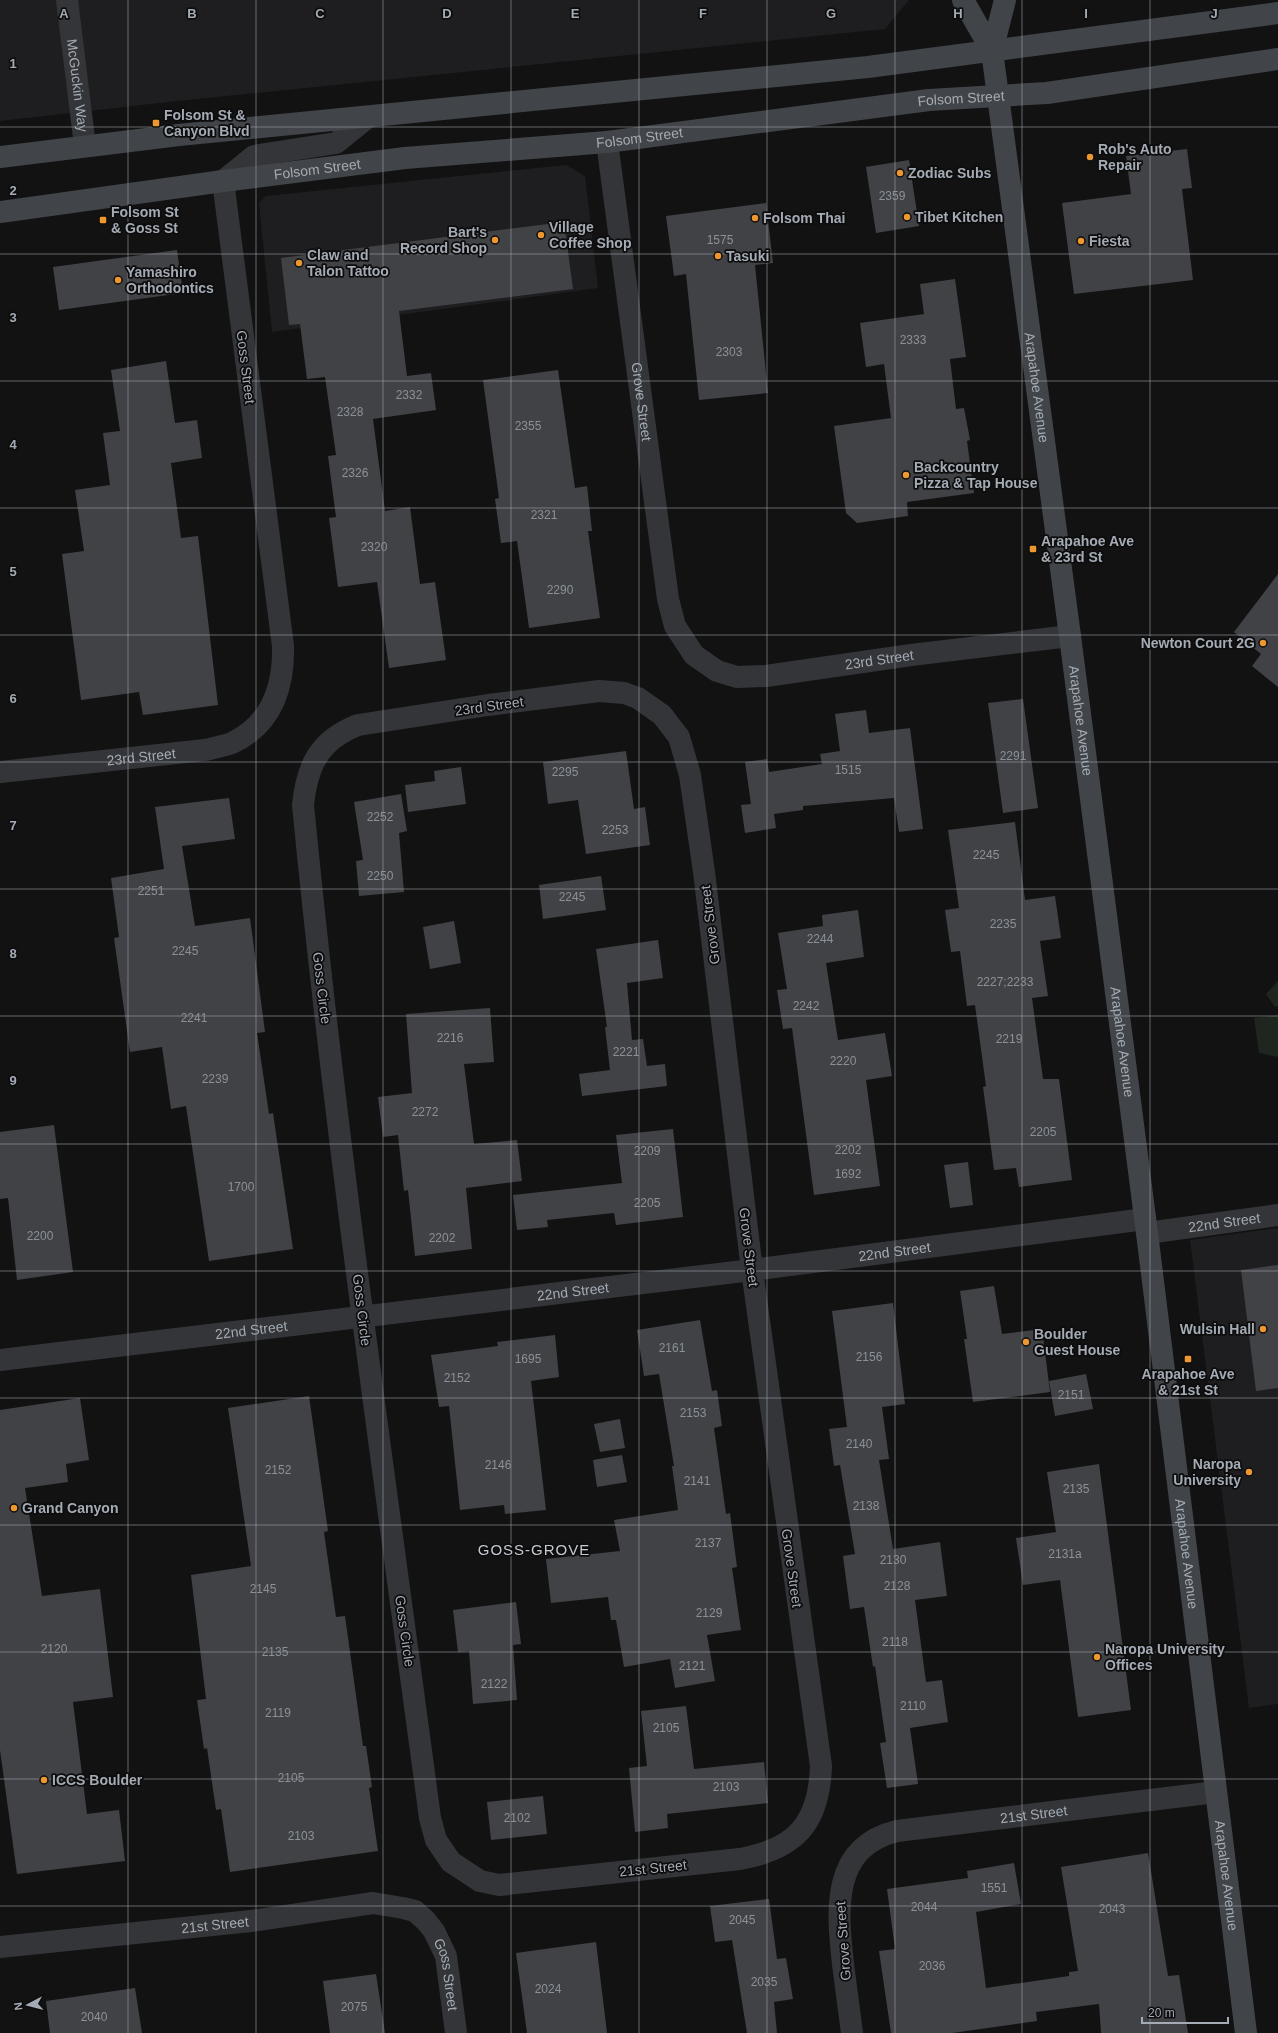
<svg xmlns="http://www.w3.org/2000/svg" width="1278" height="2033" viewBox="0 0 1278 2033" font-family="Arial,sans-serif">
  <rect width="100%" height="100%" fill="#121213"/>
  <!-- built -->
  <path fill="#1e1e20" d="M 0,0 L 909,0 L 885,29 L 177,101 L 0,121 Z
    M 566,165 L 585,176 L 598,288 L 272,332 L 259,203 L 266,196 Z
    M 1278,1228 L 1278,1704 L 1249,1708 L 1190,1240 Z"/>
  <!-- green -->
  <path fill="#1e261f" d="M 1278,981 L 1278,1006 L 1275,1007 L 1266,994 Z
    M 1278,1015 L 1278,1057 L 1259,1053 L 1254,1018 Z"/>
  <!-- building -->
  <path fill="#414246" d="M 1187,149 L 1192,188 L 1182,189 L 1193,280 L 1074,294 L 1062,203 L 1131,194 L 1126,156 Z
    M 909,160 L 919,226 L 876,233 L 866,167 Z
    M 766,203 L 773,263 L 755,265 L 768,393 L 699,400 L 686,274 L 674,276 L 666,216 Z
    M 564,222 L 573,289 L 399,311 L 407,376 L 431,373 L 436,410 L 373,419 L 385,511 L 410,507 L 420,584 L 435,582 L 446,660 L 389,668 L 377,582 L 338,587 L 329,518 L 336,517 L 328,456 L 336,455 L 325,377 L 307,379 L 300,324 L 289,325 L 281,258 Z
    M 177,250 L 183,293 L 59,310 L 53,267 Z
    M 955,279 L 966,357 L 950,359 L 956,409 L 964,408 L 970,440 L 967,441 L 974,493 L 907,502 L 908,516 L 857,523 L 846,513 L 834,426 L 891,418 L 884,364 L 866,367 L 860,323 L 924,314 L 920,284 Z
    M 166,361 L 175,423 L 197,420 L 202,458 L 171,463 L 181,538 L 198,536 L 218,705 L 143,715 L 139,692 L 81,700 L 62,554 L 84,551 L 75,490 L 110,485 L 103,433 L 120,431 L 111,370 Z
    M 558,370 L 575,488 L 587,486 L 592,531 L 588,531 L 600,618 L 529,628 L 517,541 L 501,543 L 495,499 L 499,498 L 483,380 Z
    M 1278,574 L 1278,687 L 1252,666 L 1261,654 L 1234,632 Z
    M 1023,699 L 1038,808 L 1003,813 L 988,703 Z
    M 866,710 L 869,733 L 910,728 L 923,829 L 899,832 L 894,798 L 803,806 L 803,810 L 774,814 L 776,828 L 745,833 L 741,805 L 751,804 L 745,762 L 767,759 L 769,772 L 822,764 L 820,754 L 840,751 L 835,714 Z
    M 626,751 L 634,809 L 645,807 L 650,845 L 586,854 L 578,800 L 548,804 L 543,762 Z
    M 461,767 L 466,804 L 408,812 L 405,785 L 435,781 L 434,771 Z
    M 401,794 L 407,831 L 399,833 L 404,892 L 359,896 L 356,861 L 363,860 L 354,802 Z
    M 229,798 L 235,839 L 182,846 L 195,926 L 250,918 L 265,1032 L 257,1033 L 269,1114 L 273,1113 L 293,1249 L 209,1261 L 186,1106 L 171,1109 L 162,1047 L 130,1052 L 114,938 L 119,937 L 111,878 L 164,869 L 155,807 Z
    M 1015,822 L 1025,900 L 1055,896 L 1061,938 L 1040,941 L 1048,996 L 1032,998 L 1043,1079 L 1059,1079 L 1072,1180 L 1019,1187 L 1016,1168 L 994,1170 L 983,1087 L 986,1086 L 975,1005 L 967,1006 L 960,951 L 951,952 L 945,910 L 959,908 L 948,830 Z
    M 601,876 L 606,910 L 543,919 L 539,885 Z
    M 858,910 L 864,957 L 826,963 L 838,1040 L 885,1033 L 892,1076 L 866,1080 L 880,1186 L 814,1195 L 792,1028 L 783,1029 L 777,990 L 787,989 L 778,933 L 823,926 L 822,915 Z
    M 454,921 L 461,963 L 430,969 L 423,927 Z
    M 658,940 L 663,978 L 627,983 L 632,1040 L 643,1039 L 647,1066 L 665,1064 L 667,1086 L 582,1096 L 579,1074 L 610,1070 L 605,1027 L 607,1027 L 596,949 Z
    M 490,1008 L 494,1062 L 464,1064 L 474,1144 L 517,1140 L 522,1181 L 466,1188 L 472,1249 L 415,1256 L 408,1190 L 404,1191 L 398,1135 L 383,1137 L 378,1097 L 412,1093 L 406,1014 Z
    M 54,1125 L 73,1272 L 17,1280 L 8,1198 L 0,1199 L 0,1132 Z
    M 673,1129 L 683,1217 L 616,1225 L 614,1213 L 547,1220 L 548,1227 L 517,1230 L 513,1195 L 622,1183 L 616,1135 Z
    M 968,1162 L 973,1205 L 950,1208 L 944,1165 Z
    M 1278,1265 L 1278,1388 L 1256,1391 L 1241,1270 Z
    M 994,1286 L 1002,1334 L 1042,1329 L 1050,1392 L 973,1402 L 964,1339 L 967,1339 L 960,1291 Z
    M 893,1303 L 905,1404 L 882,1407 L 889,1459 L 879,1460 L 893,1549 L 940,1542 L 947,1596 L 915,1600 L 926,1682 L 942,1680 L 948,1722 L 910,1728 L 918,1784 L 887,1788 L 880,1743 L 886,1742 L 875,1666 L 873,1667 L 864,1607 L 850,1609 L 843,1556 L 855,1554 L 840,1465 L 834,1466 L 829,1429 L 847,1427 L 832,1311 Z
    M 700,1320 L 712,1391 L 717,1390 L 722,1426 L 714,1428 L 726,1514 L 730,1513 L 737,1567 L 732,1568 L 741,1630 L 707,1635 L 715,1681 L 675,1688 L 670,1659 L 624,1667 L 616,1620 L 611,1620 L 608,1597 L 551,1603 L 546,1559 L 620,1551 L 614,1520 L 678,1510 L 672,1466 L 674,1466 L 659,1374 L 644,1376 L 637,1330 Z
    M 555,1335 L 559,1377 L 531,1381 L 546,1510 L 505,1514 L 504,1505 L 460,1510 L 449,1406 L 439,1407 L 431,1355 L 498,1346 L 497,1342 Z
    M 1086,1374 L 1093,1409 L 1055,1416 L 1049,1381 Z
    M 309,1396 L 328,1531 L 324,1532 L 336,1617 L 345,1616 L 363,1746 L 366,1746 L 372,1787 L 369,1788 L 378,1851 L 230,1872 L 221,1809 L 216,1810 L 207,1748 L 204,1749 L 197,1700 L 206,1699 L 191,1575 L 251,1566 L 228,1408 Z
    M 80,1398 L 89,1460 L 66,1464 L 68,1482 L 25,1488 L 42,1596 L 100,1589 L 113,1697 L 73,1702 L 87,1814 L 119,1810 L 125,1861 L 17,1874 L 0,1750 L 0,1410 Z
    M 620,1419 L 625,1448 L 600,1452 L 594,1424 Z
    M 622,1455 L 627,1482 L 597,1487 L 593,1460 Z
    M 1099,1464 L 1131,1710 L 1078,1717 L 1060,1580 L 1023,1585 L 1016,1538 L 1056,1532 L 1047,1472 Z
    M 516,1602 L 521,1644 L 513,1645 L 517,1700 L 473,1704 L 469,1651 L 458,1652 L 453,1610 Z
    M 686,1706 L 694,1769 L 764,1762 L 768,1803 L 667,1814 L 668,1828 L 635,1832 L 629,1768 L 647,1766 L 641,1711 Z
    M 543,1796 L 547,1834 L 491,1840 L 487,1802 Z
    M 1148,1853 L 1168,1976 L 1179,1975 L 1188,2033 L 1101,2033 L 1099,2004 L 1036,2012 L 1037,2021 L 952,2033 L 891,2033 L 879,1951 L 895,1949 L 887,1889 L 968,1878 L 967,1871 L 1014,1863 L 1021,1904 L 976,1912 L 986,1988 L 1069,1976 L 1069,1972 L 1078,1971 L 1061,1867 Z
    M 769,1899 L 777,1959 L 786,1958 L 793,1999 L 774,2002 L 777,2033 L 747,2033 L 732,1940 L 715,1942 L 710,1906 Z
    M 596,1942 L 607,2033 L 527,2033 L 516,1953 Z
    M 376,1974 L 385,2033 L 330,2033 L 323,1981 Z
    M 135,1988 L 142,2033 L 50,2033 L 46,2001 Z"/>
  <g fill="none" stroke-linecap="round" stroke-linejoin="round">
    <!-- street -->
    <g stroke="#333538" stroke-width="22">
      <path id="s1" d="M 67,0 L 85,146"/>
      <path id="s2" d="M 607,142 L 668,599 L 675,626 L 694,655 L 717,671 L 737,677 L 766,676 L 911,655 L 1070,636"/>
      <path d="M 599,691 L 624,693 L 638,698 L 662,715 L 679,737 L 690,775 L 704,872 L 752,1270 L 821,1766 C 819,1823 796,1849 740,1859 L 499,1885 L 480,1881 L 451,1862 L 436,1840 L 430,1818 C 385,1480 336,1144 303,805 C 307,766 319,740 358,725 L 488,705 Z"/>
      <path id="s3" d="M 0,772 L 205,750 C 214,748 224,746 232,743 C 272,724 284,687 283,646 L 223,181 L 254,156 L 336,143 L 367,118"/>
      <path id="s4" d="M 1147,1233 L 1278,1215"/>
      <path id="s5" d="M 0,1360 L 752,1270 L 1145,1219"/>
      <path id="s6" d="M 0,1947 L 251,1921 L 373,1903 L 403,1908 L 415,1911 L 426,1921 L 434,1931 L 446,1956 L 456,2033"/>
      <path id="s7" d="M 852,2033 C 849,2010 846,1987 843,1964 C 837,1910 831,1847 897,1831 L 1216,1792"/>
    </g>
    <!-- secondary -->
    <g stroke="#414448" stroke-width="22">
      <path d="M 963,0 L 992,51"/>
      <path id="s8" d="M 1005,0 L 992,51 L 1070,636 L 1147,1233 L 1246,2033"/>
      <path d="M 0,157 L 179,135 L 868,67 L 1278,13"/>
      <path id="s9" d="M 0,212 L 223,181 L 405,158 L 607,142 L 929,100 L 1047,93 L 1278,59"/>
    </g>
  </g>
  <!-- grid -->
  <path fill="none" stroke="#a4abb4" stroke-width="1" stroke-opacity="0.55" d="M 128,0 L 128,2033M 256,0 L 256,2033M 383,0 L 383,2033M 511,0 L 511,2033M 639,0 L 639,2033M 767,0 L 767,2033M 895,0 L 895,2033M 1022,0 L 1022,2033M 1150,0 L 1150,2033M 0,127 L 1278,127M 0,254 L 1278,254M 0,381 L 1278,381M 0,508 L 1278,508M 0,635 L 1278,635M 0,762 L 1278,762M 0,889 L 1278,889M 0,1016 L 1278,1016M 0,1144 L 1278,1144M 0,1271 L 1278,1271M 0,1398 L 1278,1398M 0,1525 L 1278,1525M 0,1652 L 1278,1652M 0,1779 L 1278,1779M 0,1906 L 1278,1906"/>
  <!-- markers -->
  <g fill="#ed9731" stroke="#0d0d0e" stroke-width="1.5">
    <rect x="152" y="119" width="8" height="8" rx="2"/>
    <circle cx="1090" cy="157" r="4"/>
    <circle cx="900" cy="173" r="4"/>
    <circle cx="907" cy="217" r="4"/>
    <circle cx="755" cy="218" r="4"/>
    <rect x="99" y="216" width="8" height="8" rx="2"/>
    <circle cx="541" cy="235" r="4"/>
    <circle cx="495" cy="240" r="4"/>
    <circle cx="1081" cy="241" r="4"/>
    <circle cx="718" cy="256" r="4"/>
    <circle cx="299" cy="263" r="4"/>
    <circle cx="118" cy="280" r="4"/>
    <circle cx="906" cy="475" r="4"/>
    <rect x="1029" y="545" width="8" height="8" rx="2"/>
    <circle cx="1263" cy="643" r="4"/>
    <circle cx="1263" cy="1329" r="4"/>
    <circle cx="1026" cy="1342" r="4"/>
    <rect x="1184" y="1355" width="8" height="8" rx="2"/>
    <circle cx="1249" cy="1472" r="4"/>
    <circle cx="14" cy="1508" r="4"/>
    <circle cx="1097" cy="1657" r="4"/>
    <circle cx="44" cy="1780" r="4"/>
  </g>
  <g text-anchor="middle" stroke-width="3.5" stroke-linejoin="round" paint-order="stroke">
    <!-- number labels -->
    <g font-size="12" fill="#8b9198">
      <text x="892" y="200">2359</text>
      <text x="720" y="244">1575</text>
      <text x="913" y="344">2333</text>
      <text x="729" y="356">2303</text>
      <text x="409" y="399">2332</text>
      <text x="350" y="416">2328</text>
      <text x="528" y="430">2355</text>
      <text x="355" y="477">2326</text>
      <text x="544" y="519">2321</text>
      <text x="374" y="551">2320</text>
      <text x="560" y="594">2290</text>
      <text x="1013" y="760">2291</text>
      <text x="848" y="774">1515</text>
      <text x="565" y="776">2295</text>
      <text x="380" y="821">2252</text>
      <text x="615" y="834">2253</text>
      <text x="986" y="859">2245</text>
      <text x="380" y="880">2250</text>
      <text x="151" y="895">2251</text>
      <text x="572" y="901">2245</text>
      <text x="1003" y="928">2235</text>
      <text x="820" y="943">2244</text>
      <text x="185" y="955">2245</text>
      <text x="1005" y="986">2227;2233</text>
      <text x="806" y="1010">2242</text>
      <text x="194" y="1022">2241</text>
      <text x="450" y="1042">2216</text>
      <text x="1009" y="1043">2219</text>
      <text x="626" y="1056">2221</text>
      <text x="843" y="1065">2220</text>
      <text x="215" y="1083">2239</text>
      <text x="425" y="1116">2272</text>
      <text x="1043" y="1136">2205</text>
      <text x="848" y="1154">2202</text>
      <text x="647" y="1155">2209</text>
      <text x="848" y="1178">1692</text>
      <text x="241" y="1191">1700</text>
      <text x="647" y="1207">2205</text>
      <text x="40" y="1240">2200</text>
      <text x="442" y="1242">2202</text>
      <text x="672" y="1352">2161</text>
      <text x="869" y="1361">2156</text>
      <text x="528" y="1363">1695</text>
      <text x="457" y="1382">2152</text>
      <text x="1071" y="1399">2151</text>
      <text x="693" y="1417">2153</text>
      <text x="859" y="1448">2140</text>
      <text x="498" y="1469">2146</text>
      <text x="278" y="1474">2152</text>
      <text x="697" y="1485">2141</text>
      <text x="1076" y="1493">2135</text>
      <text x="866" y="1510">2138</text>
      <text x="708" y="1547">2137</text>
      <text x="1065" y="1558">2131a</text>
      <text x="893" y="1564">2130</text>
      <text x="897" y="1590">2128</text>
      <text x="263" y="1593">2145</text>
      <text x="709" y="1617">2129</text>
      <text x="895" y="1646">2118</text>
      <text x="54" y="1653">2120</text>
      <text x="275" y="1656">2135</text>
      <text x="692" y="1670">2121</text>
      <text x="494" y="1688">2122</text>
      <text x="913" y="1710">2110</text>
      <text x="278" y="1717">2119</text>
      <text x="666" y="1732">2105</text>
      <text x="291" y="1782">2105</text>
      <text x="726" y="1791">2103</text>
      <text x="517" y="1822">2102</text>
      <text x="301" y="1840">2103</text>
      <text x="994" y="1892">1551</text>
      <text x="924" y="1911">2044</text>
      <text x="1112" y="1913">2043</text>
      <text x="742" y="1924">2045</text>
      <text x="932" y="1970">2036</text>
      <text x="764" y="1986">2035</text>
      <text x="548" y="1993">2024</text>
      <text x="354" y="2011">2075</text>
      <text x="94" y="2021">2040</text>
    </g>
    <!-- street labels -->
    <g font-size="14" fill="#a4abb4" stroke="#0d0d0e">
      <text dy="5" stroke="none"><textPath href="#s1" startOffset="86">McGuckin Way</textPath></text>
      <text dy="5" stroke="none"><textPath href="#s9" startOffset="968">Folsom Street</textPath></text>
      <text dy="5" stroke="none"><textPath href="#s9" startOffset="644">Folsom Street</textPath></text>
      <text dy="5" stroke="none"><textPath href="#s9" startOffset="320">Folsom Street</textPath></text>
      <text transform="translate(246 367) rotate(83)" y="5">Goss Street</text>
      <text dy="5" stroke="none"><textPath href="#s8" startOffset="392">Arapahoe Avenue</textPath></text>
      <text dy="5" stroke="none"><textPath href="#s2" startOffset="262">Grove Street</textPath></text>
      <text dy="5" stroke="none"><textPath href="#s2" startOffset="716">23rd Street</textPath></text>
      <text transform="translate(489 706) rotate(-8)" y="5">23rd Street</text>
      <text dy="5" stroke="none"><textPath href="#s8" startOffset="728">Arapahoe Avenue</textPath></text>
      <text dy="5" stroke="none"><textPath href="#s3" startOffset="142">23rd Street</textPath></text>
      <text transform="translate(710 925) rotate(-97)" y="5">Grove Street</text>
      <text transform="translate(322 988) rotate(83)" y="5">Goss Circle</text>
      <text dy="5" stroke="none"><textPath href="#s8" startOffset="1052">Arapahoe Avenue</textPath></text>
      <text dy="5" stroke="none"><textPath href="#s4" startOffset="78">22nd Street</textPath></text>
      <text transform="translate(749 1247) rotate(83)" y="5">Grove Street</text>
      <text dy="5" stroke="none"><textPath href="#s5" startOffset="901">22nd Street</textPath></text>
      <text dy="5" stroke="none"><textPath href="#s5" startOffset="577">22nd Street</textPath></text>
      <text transform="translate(362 1310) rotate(83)" y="5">Goss Circle</text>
      <text dy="5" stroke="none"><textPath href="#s5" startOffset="253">22nd Street</textPath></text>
      <text dy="5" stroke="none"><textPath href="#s8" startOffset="1568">Arapahoe Avenue</textPath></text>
      <text transform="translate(792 1568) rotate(82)" y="5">Grove Street</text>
      <text transform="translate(405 1631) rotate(82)" y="5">Goss Circle</text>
      <text dy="5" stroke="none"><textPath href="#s7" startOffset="368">21st Street</textPath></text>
      <text transform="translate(653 1868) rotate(-6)" y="5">21st Street</text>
      <text dy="5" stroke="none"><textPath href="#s8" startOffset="1892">Arapahoe Avenue</textPath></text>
      <text dy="5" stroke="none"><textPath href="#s6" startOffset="216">21st Street</textPath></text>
      <text transform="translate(843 1941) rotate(-94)" y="5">Grove Street</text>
      <text dy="5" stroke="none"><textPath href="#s6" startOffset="492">Goss Street</textPath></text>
    </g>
    <!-- poi labels -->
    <g font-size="14" font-weight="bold" fill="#a4abb4" stroke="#0d0d0e" text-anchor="start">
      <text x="164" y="120">Folsom St &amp;<tspan x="164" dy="16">Canyon Blvd</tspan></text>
      <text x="1098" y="154">Rob's Auto<tspan x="1098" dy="16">Repair</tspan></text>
      <text x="908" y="178">Zodiac Subs</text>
      <text x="111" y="217">Folsom St<tspan x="111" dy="16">&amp; Goss St</tspan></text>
      <text x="915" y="222">Tibet Kitchen</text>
      <text x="763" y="223">Folsom Thai</text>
      <text x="549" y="232">Village<tspan x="549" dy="16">Coffee Shop</tspan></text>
      <text x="487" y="237" text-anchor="end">Bart's<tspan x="487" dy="16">Record Shop</tspan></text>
      <text x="1089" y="246">Fiesta</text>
      <text x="307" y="260">Claw and<tspan x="307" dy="16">Talon Tattoo</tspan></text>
      <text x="726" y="261">Tasuki</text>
      <text x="126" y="277">Yamashiro<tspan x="126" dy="16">Orthodontics</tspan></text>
      <text x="914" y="472">Backcountry<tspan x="914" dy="16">Pizza &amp; Tap House</tspan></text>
      <text x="1041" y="546">Arapahoe Ave<tspan x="1041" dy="16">&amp; 23rd St</tspan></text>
      <text x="1255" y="648" text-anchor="end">Newton Court 2G</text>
      <text x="1255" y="1334" text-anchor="end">Wulsin Hall</text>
      <text x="1034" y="1339">Boulder<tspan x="1034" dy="16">Guest House</tspan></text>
      <text x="1188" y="1379" text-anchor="middle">Arapahoe Ave<tspan x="1188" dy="16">&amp; 21st St</tspan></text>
      <text x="1241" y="1469" text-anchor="end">Naropa<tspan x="1241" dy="16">University</tspan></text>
      <text x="22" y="1513">Grand Canyon</text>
      <text x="1105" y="1654">Naropa University<tspan x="1105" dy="16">Offices</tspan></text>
      <text x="52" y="1785">ICCS Boulder</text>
    </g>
    <!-- neighbourhood labels -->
    <g font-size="15" letter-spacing="1" fill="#c5c9d0" stroke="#0d0d0e">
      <text x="534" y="1555">GOSS-GROVE</text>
    </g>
  </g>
  <g font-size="13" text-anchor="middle" font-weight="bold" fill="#a4abb4" stroke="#0d0d0e" stroke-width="3.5" stroke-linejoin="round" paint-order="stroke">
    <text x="64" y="18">A</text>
    <text x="192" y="18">B</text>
    <text x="320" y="18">C</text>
    <text x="447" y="18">D</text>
    <text x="575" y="18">E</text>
    <text x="703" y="18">F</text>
    <text x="831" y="18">G</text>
    <text x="958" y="18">H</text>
    <text x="1086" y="18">I</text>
    <text x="1214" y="18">J</text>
    <text x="13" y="68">1</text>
    <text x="13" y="195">2</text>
    <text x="13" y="322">3</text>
    <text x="13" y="449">4</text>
    <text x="13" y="576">5</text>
    <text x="13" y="703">6</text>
    <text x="13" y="830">7</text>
    <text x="13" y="958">8</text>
    <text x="13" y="1085">9</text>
  </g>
  <!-- north arrow -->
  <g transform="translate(28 2005) rotate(263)" stroke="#0d0d0e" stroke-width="3" paint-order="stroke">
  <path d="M0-3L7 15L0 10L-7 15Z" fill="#a4abb4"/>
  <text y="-6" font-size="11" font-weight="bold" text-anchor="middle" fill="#a4abb4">N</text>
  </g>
  <!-- scale -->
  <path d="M1142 2017v6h86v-6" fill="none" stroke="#a4abb4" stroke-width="2"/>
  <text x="1148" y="2017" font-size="12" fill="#a4abb4" stroke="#0d0d0e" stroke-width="3" paint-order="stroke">20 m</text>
</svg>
